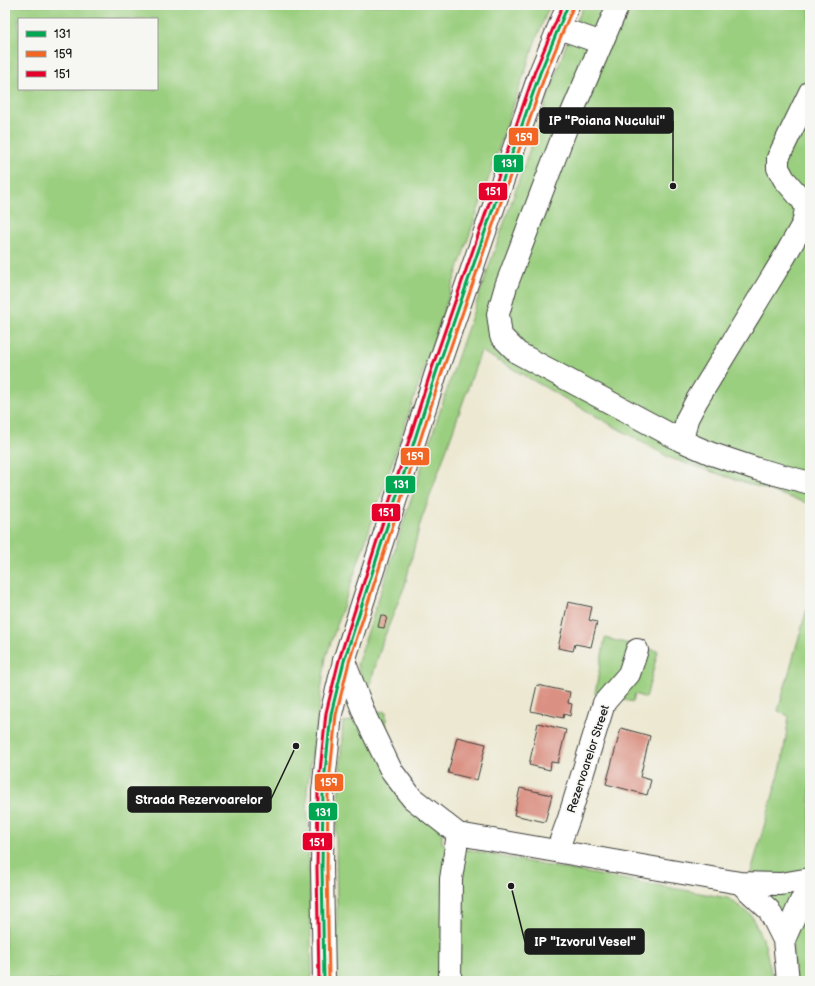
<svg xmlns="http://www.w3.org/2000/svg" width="815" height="986" viewBox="0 0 815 986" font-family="'Balsamiq Sans',sans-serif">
  <rect width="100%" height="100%" fill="#f6f6f2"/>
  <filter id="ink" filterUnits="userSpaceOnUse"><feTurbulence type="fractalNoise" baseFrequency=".025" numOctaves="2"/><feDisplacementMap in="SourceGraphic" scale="8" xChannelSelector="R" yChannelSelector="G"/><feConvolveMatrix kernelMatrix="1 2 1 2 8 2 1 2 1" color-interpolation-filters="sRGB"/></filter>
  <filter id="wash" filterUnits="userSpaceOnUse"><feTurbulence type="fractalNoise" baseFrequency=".012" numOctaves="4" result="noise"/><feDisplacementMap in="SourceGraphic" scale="16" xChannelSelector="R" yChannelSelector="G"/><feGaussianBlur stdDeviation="0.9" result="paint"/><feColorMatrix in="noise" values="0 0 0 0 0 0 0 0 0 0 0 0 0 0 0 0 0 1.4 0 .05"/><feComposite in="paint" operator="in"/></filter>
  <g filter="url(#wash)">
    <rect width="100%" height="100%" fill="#ece8d1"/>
    <!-- green -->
    <path fill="#9bcf80" stroke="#5c764e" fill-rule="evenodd" d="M 5,5 L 550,5 L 535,42 L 326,657 L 307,790 L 312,981 L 5,981 ZM 19,19 L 157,19 L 157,89 L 19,89 Z
      M 584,5 L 810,5 L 810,504 L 670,458 L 481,351 L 420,524 L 405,585 L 383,640 L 370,685 L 376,711 L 386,712 L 386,743 L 357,665 L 458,356 L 566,45 Z
      M 810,598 L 810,872 L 749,879 L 782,763 L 789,716 L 778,711 Z
      M 605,638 L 658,651 L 646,698 L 635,694 L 633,702 L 595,694 Z
      M 360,720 L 442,831 L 442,843 L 460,848 L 543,865 L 728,898 L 751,915 L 765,945 L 773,981 L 338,981 L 336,836 L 343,722 Z
      M 799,888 L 783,925 L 767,892 Z
      M 810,899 L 810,981 L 795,981 L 792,938 Z"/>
    <g id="blocks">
      <!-- building -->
      <path fill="#da9082" d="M 568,602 L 592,607 L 589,620 L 597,622 L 591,647 L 575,644 L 573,651 L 558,648 Z
        M 381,615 L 387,617 L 384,628 L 378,627 Z
        M 537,685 L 570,692 L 568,703 L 572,704 L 570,716 L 564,714 L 563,718 L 531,711 Z
        M 538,723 L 566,730 L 558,763 L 551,762 L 550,770 L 529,765 Z
        M 621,728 L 650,736 L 640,777 L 651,780 L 647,795 L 606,784 Z
        M 457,737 L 486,744 L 477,780 L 448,773 Z
        M 520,788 L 552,795 L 545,822 L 514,815 Z"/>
    </g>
  </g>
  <g filter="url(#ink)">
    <use href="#blocks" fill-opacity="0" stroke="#3b3b37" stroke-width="1"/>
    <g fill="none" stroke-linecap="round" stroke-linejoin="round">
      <!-- minor casing -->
      <g stroke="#3b3b37" stroke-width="24">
        <path id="minor" d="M 618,5 L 571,115 L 506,286 L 498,314 L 501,336 L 518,353 L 682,441 L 712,454 L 757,469 L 810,483
          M 559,28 L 602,43
          M 682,441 L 687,419 L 697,400 L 785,256 L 803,224 L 806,209 L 803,201 L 784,179 L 778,168 L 778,158 L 810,92
          M 344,661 L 366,718 L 391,770 L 412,798 L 458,834 L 740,883 L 781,884 L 810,879
          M 557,851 L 569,818 L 604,703 L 629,674 L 637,650
          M 740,883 L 769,910 L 784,940 L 788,981
          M 784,940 L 801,901 L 810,889
          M 450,981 L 451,879 L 458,834"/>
      </g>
      <!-- major casing -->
      <g stroke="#3b3b37" stroke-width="24">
        <path id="major" d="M 324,981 L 322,867 L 323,792 L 331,714 L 344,661 L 436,373 L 540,73 L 568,5"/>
      </g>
      <!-- minor -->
      <use href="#minor" stroke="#fff" stroke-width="22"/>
      <!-- major -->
      <use href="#major" stroke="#fff" stroke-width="22"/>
      <!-- bus-1 casing -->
      <g stroke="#f6f6f2" stroke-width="6">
        <path id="bus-1" d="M 324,981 L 322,867 L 323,792 L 331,714 L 344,661 L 436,373 L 540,73 L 568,5"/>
      </g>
      <!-- bus-2 casing -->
      <g stroke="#f6f6f2" stroke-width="6">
        <path id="bus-2" d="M 329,981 L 327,867 L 328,792 L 336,715 L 349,662 L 441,375 L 545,75 L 573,7"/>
      </g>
      <!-- bus-3 casing -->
      <g stroke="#f6f6f2" stroke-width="6">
        <path id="bus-3" d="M 319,981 L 317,867 L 318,791 L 326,713 L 339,660 L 431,371 L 535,71 L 563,5"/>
      </g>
      <!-- bus-1 -->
      <use href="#bus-1" stroke="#00a651" stroke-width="3"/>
      <!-- bus-2 -->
      <use href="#bus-2" stroke="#f26522" stroke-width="3"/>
      <!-- bus-3 -->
      <use href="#bus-3" stroke="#e4002b" stroke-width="3"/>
    </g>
  </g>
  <g text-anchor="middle" stroke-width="3.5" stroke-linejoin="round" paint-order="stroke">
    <!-- street labels -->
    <g font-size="12" fill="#1c1c1c" stroke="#f6f6f2">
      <text transform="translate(588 759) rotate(-72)" y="4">Rezervoarelor Street</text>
    </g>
  </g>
  <!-- callouts -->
  <path fill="none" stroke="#1c1c1c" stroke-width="1.5" d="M673 186L673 121M296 746L271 799M511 886L525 942"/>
  <g fill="#1c1c1c" stroke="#f6f6f2" stroke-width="1.5">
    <circle cx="673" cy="186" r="4"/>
    <circle cx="296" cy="746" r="4"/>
    <circle cx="511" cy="886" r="4"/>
  </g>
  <g fill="#1c1c1c" stroke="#1c1c1c" stroke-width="1.5">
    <rect x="540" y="108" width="133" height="25" rx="4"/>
    <rect x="128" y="787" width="143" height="25" rx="4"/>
    <rect x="525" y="929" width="119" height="25" rx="4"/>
  </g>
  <g font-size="13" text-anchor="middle" font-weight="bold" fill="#fff">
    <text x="607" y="125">IP "Poiana Nucului"</text>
    <text x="199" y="804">Strada Rezervoarelor</text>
    <text x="585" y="946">IP "Izvorul Vesel"</text>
  </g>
  <g stroke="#f6f6f2" stroke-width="1.5">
    <rect x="508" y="127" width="31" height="19" rx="4" fill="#f26522"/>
    <rect x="493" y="154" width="31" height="19" rx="4" fill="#00a651"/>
    <rect x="478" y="182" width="30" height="19" rx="4" fill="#e4002b"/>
    <rect x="400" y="447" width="30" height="19" rx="4" fill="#f26522"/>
    <rect x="385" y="475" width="31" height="19" rx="4" fill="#00a651"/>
    <rect x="371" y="503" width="30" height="19" rx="4" fill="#e4002b"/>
    <rect x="314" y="773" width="30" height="19" rx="4" fill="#f26522"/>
    <rect x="308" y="802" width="30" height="19" rx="4" fill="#00a651"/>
    <rect x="302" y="832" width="31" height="19" rx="4" fill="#e4002b"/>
  </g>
  <g font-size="11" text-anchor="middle" font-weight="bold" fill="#fff">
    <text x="524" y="141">159</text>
    <text x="509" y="167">131</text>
    <text x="493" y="195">151</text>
    <text x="415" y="460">159</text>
    <text x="401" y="488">131</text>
    <text x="386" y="516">151</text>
    <text x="329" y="786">159</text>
    <text x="323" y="816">131</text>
    <text x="317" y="846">151</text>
  </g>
  <!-- margin -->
  <rect width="815" height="986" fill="none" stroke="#f6f6f2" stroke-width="20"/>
  <!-- legend -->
  <rect x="18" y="18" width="140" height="72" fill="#f6f6f2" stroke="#9f9f9c"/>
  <rect x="26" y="31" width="20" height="6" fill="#00a651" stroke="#9f9f9c"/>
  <text x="54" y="38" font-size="12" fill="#1c1c1c">131</text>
  <rect x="26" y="51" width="20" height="6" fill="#f26522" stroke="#9f9f9c"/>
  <text x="54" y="58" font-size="12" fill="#1c1c1c">159</text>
  <rect x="26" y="71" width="20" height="6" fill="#e4002b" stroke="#9f9f9c"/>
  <text x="54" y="78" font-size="12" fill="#1c1c1c">151</text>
</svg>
